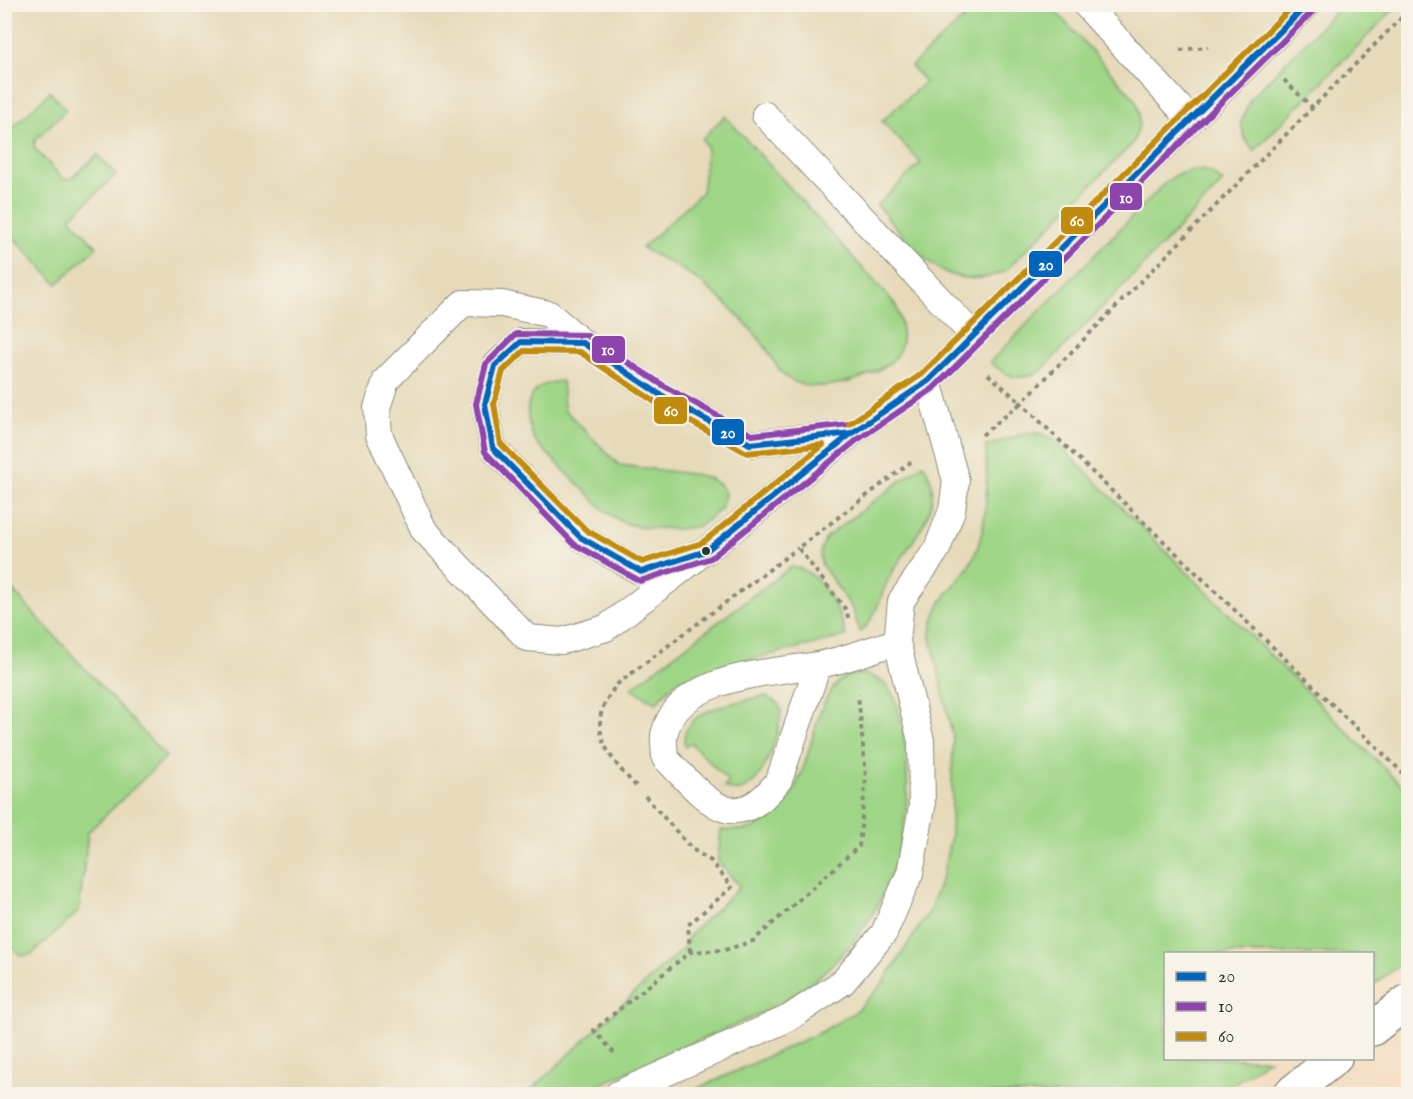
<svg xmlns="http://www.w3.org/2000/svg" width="1413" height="1099" viewBox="0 0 1413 1099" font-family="'IM FELL English',serif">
  <rect width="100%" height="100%" fill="#f7f3e8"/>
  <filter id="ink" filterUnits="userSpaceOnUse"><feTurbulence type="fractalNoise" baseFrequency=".0167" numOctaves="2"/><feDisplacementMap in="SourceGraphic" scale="12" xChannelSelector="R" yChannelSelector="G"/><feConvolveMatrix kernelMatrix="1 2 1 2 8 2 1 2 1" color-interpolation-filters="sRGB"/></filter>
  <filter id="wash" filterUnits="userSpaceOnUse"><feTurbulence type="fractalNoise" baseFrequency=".008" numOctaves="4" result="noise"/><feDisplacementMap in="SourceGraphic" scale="24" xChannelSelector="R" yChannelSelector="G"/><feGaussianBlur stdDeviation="1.35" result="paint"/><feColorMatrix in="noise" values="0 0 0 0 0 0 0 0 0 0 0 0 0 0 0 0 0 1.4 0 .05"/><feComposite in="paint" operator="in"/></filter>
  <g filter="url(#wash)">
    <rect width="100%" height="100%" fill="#f4dcc0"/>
    <!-- built -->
    <path fill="#e6daba" d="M 5,5 L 1408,5 L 1408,959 L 1373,985 L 1372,954 L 1166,954 L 1166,1058 L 1269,1059 L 1219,1094 L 5,1094 Z"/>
    <!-- green -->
    <path fill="#9fd586" stroke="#5f895d" stroke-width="1.5" d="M 1343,4 L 1398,5 L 1254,151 L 1245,139 L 1241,123 L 1250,99 Z
      M 979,5 L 1050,5 L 1135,99 C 1142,116 1140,127 1133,143 L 1005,271 C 944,299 912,245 877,205 L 921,163 L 882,121 L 925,82 L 911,66 Z
      M 50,92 L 66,110 L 35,140 L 34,148 L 63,179 L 70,179 L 98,155 L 116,175 L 70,218 L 97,247 L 57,284 L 4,227 L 5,135 Z
      M 725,116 L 896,305 C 904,330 909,352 882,368 C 857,382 811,396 786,377 C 775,368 769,350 760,340 C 739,315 713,289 686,272 C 672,263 656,256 642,248 L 702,192 L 707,148 L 702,139 Z
      M 1194,170 L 1208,171 L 1223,182 L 1041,371 C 1018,382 1009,378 990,362 L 1167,181 L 1178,174 Z
      M 562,381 L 564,409 L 619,465 L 699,475 L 711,479 L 721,486 L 725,493 L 721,509 L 699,526 L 679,529 L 639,527 L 622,522 L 604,510 L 535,441 C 521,410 525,384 562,381 Z
      M 1039,433 L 1052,438 L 1408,792 L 1408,959 L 1373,985 L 1372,954 L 1166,954 L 1166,1058 L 1269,1059 L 1219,1094 L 686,1094 L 821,1032 L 854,1013 L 883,983 L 929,912 L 943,874 L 951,835 L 953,738 L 931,638 C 932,594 961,588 975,554 C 989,520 987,482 986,446 L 1024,434 Z
      M 923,464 C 952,504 908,543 890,576 C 879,596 879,616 860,632 L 852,608 L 822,565 C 818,554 821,545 828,536 Z
      M 791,567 C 821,568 839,611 846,636 L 696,673 L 674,683 L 656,703 L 631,688 Z
      M 5,582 L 166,757 L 88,832 L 79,911 L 32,954 L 21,956 L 4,938 Z
      M 865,674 C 897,683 900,710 904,739 C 918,835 887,925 808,985 C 768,1015 718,1032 673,1051 C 642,1064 604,1085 573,1094 C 560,1098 541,1095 527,1094 L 683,948 L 691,933 L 740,887 L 718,861 L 721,830 C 731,830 745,831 753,828 C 823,799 801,701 847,676 C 852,673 860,675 865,674 Z
      M 765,696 L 778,703 L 781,711 C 779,735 759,807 724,787 L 729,782 L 691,743 L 685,747 C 677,708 738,703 765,696 Z"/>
  </g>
  <g filter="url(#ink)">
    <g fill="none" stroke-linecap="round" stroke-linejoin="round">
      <!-- lane casing -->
      <g stroke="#8a8c7a" stroke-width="28">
        <path id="lane" d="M 1085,4 L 1190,119
          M 765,115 L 973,335
          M 583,343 L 521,342 L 495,366 L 485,404 L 493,448 L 580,537 L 641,572 L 706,551 L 852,433 L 928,381 L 1308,4
          M 694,560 L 606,628 L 562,641 L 527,638 L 424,530 L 379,435 L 377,408 L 386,380 L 463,303 L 502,304 L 549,314 L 583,343 L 659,394 L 750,444 L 851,433
          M 818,665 L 779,780 C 732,842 704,796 665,758 C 665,751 663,742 664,735 C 677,675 770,673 817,665 C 844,661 871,649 897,642
          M 618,1094 L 789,1018 L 843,982 L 884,933 L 910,873 L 922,807 L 921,741 L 897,642 L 901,601 L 937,549 L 952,510 L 956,481 L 928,381"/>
      </g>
      <!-- street casing -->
      <g stroke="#8a8c7a" stroke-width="36">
        <path id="street" d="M 1372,1029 L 1408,1001
          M 1290,1094 L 1335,1058"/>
      </g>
      <!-- path -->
      <path stroke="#8a8c7a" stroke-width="4" stroke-dasharray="4.5 4.5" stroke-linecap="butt" d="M 1408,11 L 1021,403 L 1408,778
        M 1180,50 L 1208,47
        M 1284,80 L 1314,109
        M 982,435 L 1021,403 L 988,374
        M 848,618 L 847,611 L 798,548 L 911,462
        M 636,786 C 617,766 593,741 602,710 C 604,702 612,692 616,685 L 798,548
        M 645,796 L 692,849 L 711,861 L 732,887 L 688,925 L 690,952
        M 614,1053 L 594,1030 L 690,952 L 725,950 L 753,941 L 859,846 L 866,777 L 858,694"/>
      <!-- lane -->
      <use href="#lane" stroke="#fff" stroke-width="26"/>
      <!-- street -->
      <use href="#street" stroke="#fff" stroke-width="33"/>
      <!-- bus-1 casing -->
      <g stroke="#f7f3e8" stroke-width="10">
        <path id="bus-1" d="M 1163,147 L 1307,4
          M 1163,147 L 1308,4
          M 521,342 L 583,343 L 659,394 L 750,444 L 852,433 L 706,551 L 641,572 L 580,537 L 493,448 L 485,404 L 495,366 Z
          M 928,381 L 1163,147
          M 928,381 L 1163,147
          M 852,433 L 928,381"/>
      </g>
      <!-- bus-2 casing -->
      <g stroke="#f7f3e8" stroke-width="10">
        <path id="bus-2" d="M 849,424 L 752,435 L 664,386 L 586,335 L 516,334 L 486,364 L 476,404 L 485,452 L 574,544 L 640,581 L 711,558 L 857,440 L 934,388 L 1314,10"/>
      </g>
      <!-- bus-3 casing -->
      <g stroke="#f7f3e8" stroke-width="10">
        <path id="bus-3" d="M 524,351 L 580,352 L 655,402 L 747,453 L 823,445 L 702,543 L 642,562 L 586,530 L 501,444 L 494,404 L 503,371 Z
          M 849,424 L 922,374 L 1295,4"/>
      </g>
      <!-- bus-1 -->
      <use href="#bus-1" stroke="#0065bd" stroke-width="6"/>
      <!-- bus-2 -->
      <use href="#bus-2" stroke="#8e44ad" stroke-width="6"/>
      <!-- bus-3 -->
      <use href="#bus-3" stroke="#c18c0d" stroke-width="6"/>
    </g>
  </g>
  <!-- markers -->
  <circle fill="#1f3d34" stroke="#f7f3e8" stroke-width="2" cx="706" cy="551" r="5"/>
  <g stroke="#f7f3e8" stroke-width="2">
    <rect x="1109" y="182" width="34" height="29" rx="6" fill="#8e44ad"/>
    <rect x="1060" y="206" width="34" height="29" rx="6" fill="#c18c0d"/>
    <rect x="1028" y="250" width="35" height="28" rx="6" fill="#0065bd"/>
    <rect x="591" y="335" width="35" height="29" rx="6" fill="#8e44ad"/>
    <rect x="653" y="396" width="35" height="29" rx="6" fill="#c18c0d"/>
    <rect x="711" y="418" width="34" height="28" rx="6" fill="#0065bd"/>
  </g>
  <g font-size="16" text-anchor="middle" font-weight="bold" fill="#fff">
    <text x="1126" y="203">10</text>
    <text x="1077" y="226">60</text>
    <text x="1046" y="270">20</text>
    <text x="608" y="355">10</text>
    <text x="671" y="416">60</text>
    <text x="728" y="438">20</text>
  </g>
  <!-- margin -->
  <rect width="1413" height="1099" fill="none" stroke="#f7f3e8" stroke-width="24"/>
  <!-- legend -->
  <rect x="1164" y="952" width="210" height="108" fill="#f7f3e8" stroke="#a1aaa0" stroke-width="1.5"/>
  <rect x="1176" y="972" width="30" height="9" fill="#0065bd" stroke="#a1aaa0" stroke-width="1.5"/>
  <text x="1218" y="982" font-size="18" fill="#1f3d34">20</text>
  <rect x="1176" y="1002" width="30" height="9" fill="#8e44ad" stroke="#a1aaa0" stroke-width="1.5"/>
  <text x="1218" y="1012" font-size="18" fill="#1f3d34">10</text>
  <rect x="1176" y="1032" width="30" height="9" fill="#c18c0d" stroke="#a1aaa0" stroke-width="1.5"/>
  <text x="1218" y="1042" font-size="18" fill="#1f3d34">60</text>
</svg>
